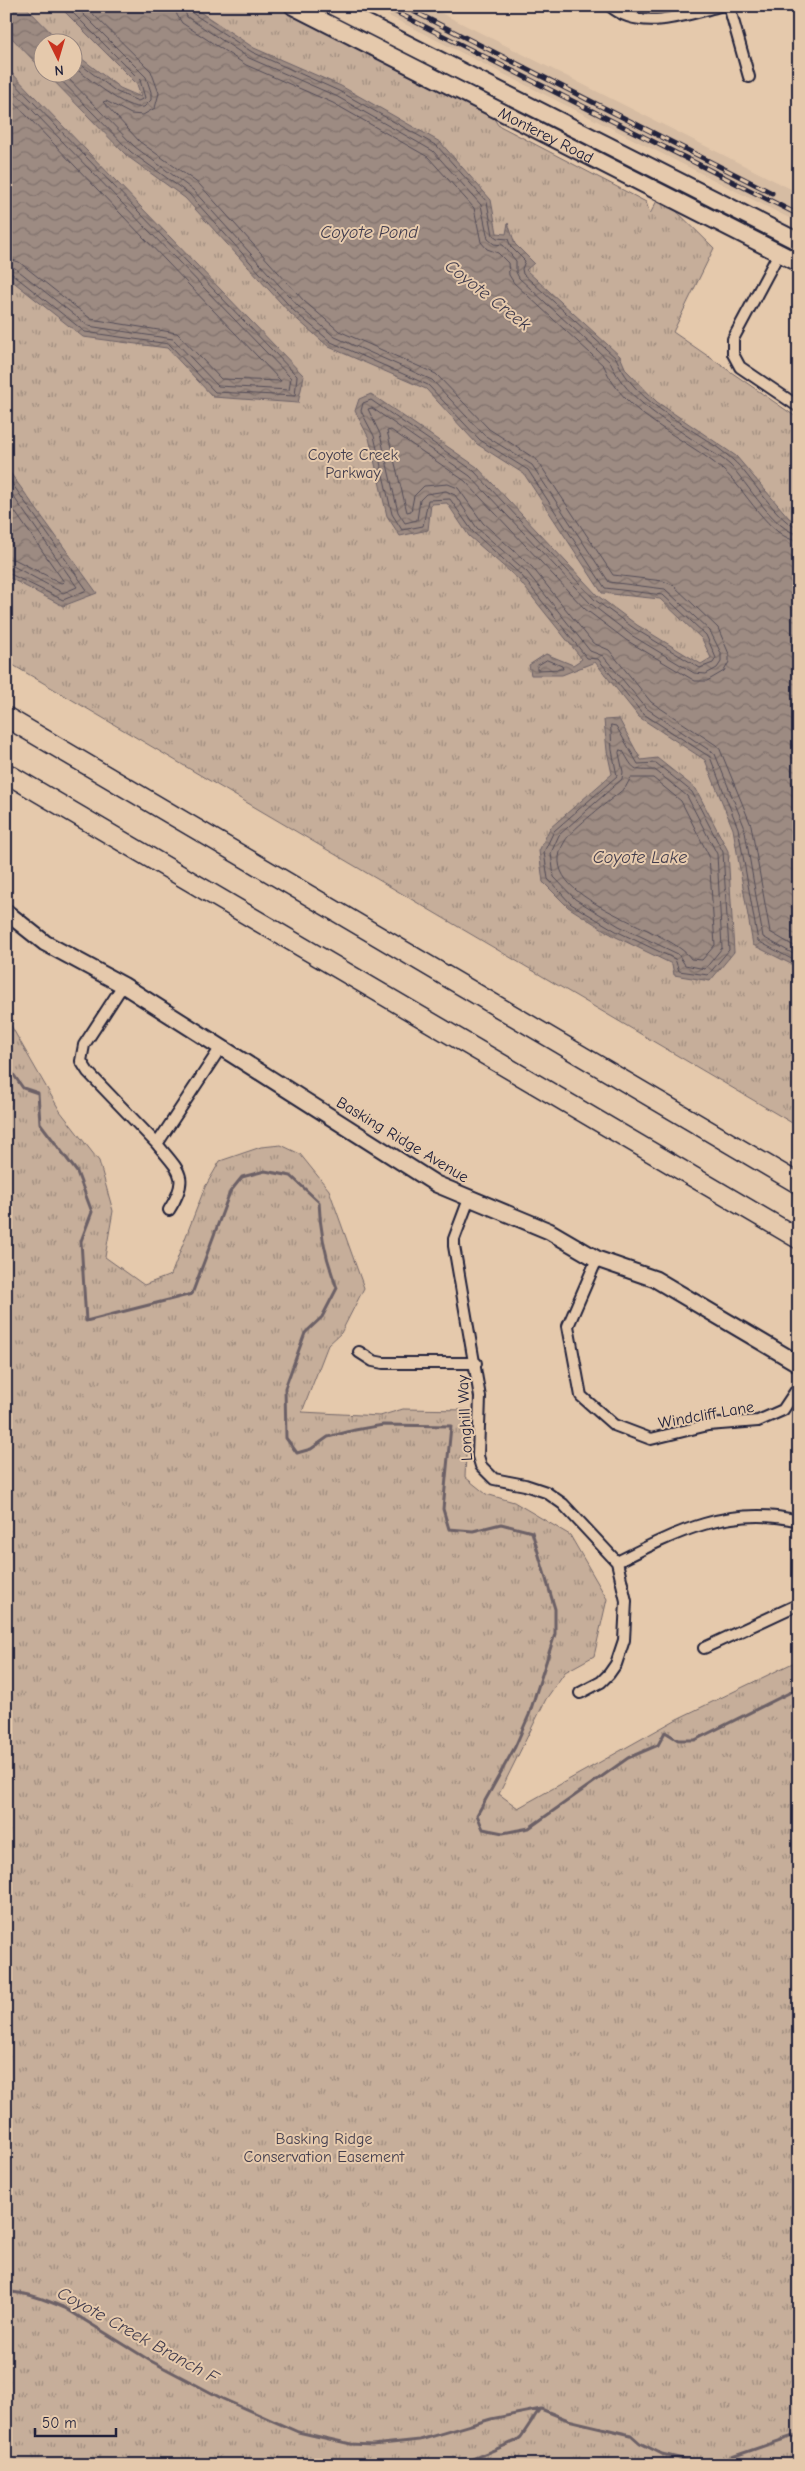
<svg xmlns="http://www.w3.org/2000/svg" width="805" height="2471" viewBox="0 0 805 2471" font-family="'Comic Neue',sans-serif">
  <defs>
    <pattern id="grass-tufts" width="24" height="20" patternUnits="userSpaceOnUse" patternTransform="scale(1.25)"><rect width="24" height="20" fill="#c6ae9a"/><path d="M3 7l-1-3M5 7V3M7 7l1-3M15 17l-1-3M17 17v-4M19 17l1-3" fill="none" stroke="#a08d7f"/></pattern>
    <pattern id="water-waves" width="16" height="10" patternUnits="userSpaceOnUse" patternTransform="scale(1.25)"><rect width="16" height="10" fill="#9d8b82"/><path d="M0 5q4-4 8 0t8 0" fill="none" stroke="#80716c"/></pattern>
  </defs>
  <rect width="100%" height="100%" fill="#e5c9ac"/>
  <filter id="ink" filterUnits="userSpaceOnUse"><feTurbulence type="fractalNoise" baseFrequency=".02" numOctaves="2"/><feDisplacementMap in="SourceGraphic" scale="10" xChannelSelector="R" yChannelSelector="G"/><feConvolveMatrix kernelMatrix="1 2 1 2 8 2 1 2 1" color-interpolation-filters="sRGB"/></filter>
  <g filter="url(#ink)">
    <!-- built -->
    <path fill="#d6bca3" d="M 369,6 L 427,6 L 799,193 L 799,223 Z"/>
    <!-- grass -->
    <path fill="url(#grass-tufts)" stroke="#74686a" fill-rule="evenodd" d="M 6,6 L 295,6 L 485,104 L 498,125 L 646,202 L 650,214 L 660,195 L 714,248 L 673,332 L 799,419 L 799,1127 L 6,661 ZM 42,42 L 72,42 L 72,72 L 42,72 Z
      M 6,1017 L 60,1111 L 99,1161 L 113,1211 L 105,1257 L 144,1285 L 171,1275 L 205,1187 L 220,1161 L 261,1147 L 281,1145 L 300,1154 L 329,1190 L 364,1288 L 341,1333 L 328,1345 L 302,1412 L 380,1416 L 403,1409 L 468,1410 L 465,1477 L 486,1494 L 514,1502 L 570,1535 L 607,1599 L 594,1656 L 565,1672 L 546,1699 L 499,1794 L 518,1808 L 677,1719 L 799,1660 L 799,2465 L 6,2465 Z"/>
    <!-- water -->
    <path fill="url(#water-waves)" stroke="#6c6166" d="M 6,6 L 25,6 L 60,42 L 42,42 L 42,69 L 6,32 Z
      M 59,6 L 190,6 L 197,10 L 254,48 L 341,86 L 440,142 L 491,200 L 497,233 L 506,234 L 508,223 L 515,244 L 534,263 L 526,270 L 620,356 L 626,370 L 657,402 L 736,456 L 789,518 L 799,524 L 799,968 L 753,945 L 733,829 L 705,760 L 639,717 L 595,662 L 562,675 L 531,675 L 529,665 L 546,654 L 573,665 L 582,659 L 518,579 L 469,536 L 447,503 L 431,504 L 428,530 L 400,536 L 387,516 L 369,438 L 355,411 L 359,399 L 371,394 L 477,467 L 598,596 L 637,625 L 701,664 L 711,658 L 702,639 L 660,599 L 602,593 L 524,474 L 477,444 L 426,389 L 329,347 L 291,314 L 185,198 L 127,156 L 46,73 L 72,72 L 73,52 L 120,88 L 141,97 L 137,84 Z
      M 6,67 L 304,376 L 298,403 L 213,397 L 167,348 L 83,337 L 6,276 Z
      M 6,467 L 97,593 L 63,606 L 6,576 Z
      M 619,719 L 641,760 L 657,758 L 696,789 L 728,851 L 734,952 L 710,981 L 674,975 L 672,964 L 614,936 L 568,907 L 543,882 L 539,851 L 550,828 L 612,774 L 607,751 L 604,720 Z"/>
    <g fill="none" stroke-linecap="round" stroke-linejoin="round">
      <!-- shore -->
      <path stroke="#534c57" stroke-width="1" d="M 66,6 L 140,80 L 145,98 L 138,101 L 117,92 L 72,58
        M 85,6 L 151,71 L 159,93 L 155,108 L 143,115 L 131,114 L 106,101 L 103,102 L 140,142 L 199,184 L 304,301 L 339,331 L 436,374 L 489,429 L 537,460 L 613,575 L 663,581 L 673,585 L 718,628 L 729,654 L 729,662 L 724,671 L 707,681 L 695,681 L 626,640 L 585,609 L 465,481 L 391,430 L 387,431 L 407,512 L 411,511 L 414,496 L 424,486 L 448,484 L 458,488 L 483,523 L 532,567 L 593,643 L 609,650 L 651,702 L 719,747 L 751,825 L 770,932 L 799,949
        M 175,6 L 177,15 L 182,23 L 246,65 L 333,103 L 428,157 L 474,208 L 481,242 L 487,249 L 498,253 L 508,263 L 509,275 L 514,283 L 604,366 C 625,417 684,436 723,470 C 744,487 770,540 799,541
        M 183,6 L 187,17 L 249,58 L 336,96 L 433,151 L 481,205 L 488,239 L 494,244 L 503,245 L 516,261 L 516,272 L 519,278 L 610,362 C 627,401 671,424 705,448 C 713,453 723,458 730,465 C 746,481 776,533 799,534
        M 189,6 L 192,13 L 252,52 L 339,91 L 437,146 L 487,202 L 493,235 L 497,238 L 508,239 L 511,247 L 525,261 L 522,269 L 523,274 L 616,358 C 637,408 695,426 733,460 C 749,473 780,526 799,528
        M 72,66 C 88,77 125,111 144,107 L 151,100 L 151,92 L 146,77 L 75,6
        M 53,72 L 131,152 L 189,194 L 294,311 L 331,342 L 428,385 L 480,440 L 528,470 L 605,588 L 663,595 L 706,635 L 716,658 L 713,663 L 700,668 L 635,629 L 595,600 L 474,471 L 371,400 L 363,403 L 361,411 L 374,436 L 392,514 L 402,530 L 423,526 L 428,500 L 450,499 L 473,532 L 522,576 L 587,658 L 598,659 L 642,713 L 710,757 L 738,828 L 758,941 L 799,963
        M 62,72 L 135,147 L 193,190 L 298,306 L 335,337 L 432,380 L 484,435 L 532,465 L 609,582 L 665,589 L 710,631 L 721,653 L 721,662 L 717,668 L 706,674 L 694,673 L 631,635 L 591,604 L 470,476 L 372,408 L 368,409 L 380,434 L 398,512 L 405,523 L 417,520 L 420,500 L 426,494 L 446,491 L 455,495 L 477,528 L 527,572 L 590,651 L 603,656 L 646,708 L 715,754 L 744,826 L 763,937 L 799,957
        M 6,74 L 297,376 L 295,396 L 215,392 L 169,344 L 85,332 L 11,273 L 6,272
        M 6,83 L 291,378 L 289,390 L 218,386 L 173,339 L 88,326 L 15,268 L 6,266
        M 6,94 L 281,381 L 221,379 L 177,333 L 91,319 L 19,262 L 6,258
        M 6,475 L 87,590 L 63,600 L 6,572
        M 6,486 L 77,587 L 63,593 L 13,566 L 6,565
        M 6,499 L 64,582 L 61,583 L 16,560 L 6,558
        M 547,660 L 562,666 L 563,669 L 537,670 L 537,666 Z
        M 611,725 L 616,726 L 638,764 L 656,763 L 692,792 L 723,852 L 729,950 L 708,975 L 679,971 L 675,959 L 616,931 L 571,904 L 548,879 L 544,852 L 554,831 L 617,776 L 612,750 Z
        M 620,750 L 623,751 C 634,770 633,771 655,770 L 687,796 L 717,854 L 722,948 L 705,969 L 685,965 L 678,954 L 619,926 L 575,899 L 554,877 L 551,853 L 559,835 L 622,779 L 623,772 L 619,753 Z
        M 631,778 L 653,778 L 681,801 L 709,856 L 715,945 L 702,960 L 691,959 C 670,926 528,900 565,841 C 572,828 611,800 625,788 Z"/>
      <!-- stream -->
      <path stroke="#6c6166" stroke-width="3" d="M 6,1064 L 23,1088 L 38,1093 L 40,1123 L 77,1172 L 92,1212 L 81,1241 L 86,1321 L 192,1294 L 230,1192 L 242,1177 L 265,1171 L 291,1176 L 319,1202 C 320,1232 326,1260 337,1288 L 322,1317 L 305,1333 L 285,1388 L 286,1438 L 297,1453 L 311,1449 L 328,1437 L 355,1430 L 383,1425 L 451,1426 L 443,1509 L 449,1529 L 473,1531 L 501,1524 L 532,1532 L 555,1609 L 555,1634 L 529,1715 L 515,1747 L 477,1815 L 483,1829 L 503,1833 L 529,1828 L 628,1758 L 658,1745 L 665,1732 L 678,1740 L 695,1740 L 799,1688
        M 6,2292 C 27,2292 46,2300 65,2308 L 149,2360 L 223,2399 L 298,2432 L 351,2444 L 372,2445 L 420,2440 L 491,2419 L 541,2409 L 568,2420 L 631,2435 L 640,2443 L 662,2454 L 687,2460 L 726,2459 L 799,2434
        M 458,2465 L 516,2441 L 521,2437 L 539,2410"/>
      <!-- street casing -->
      <g stroke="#22223b" stroke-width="14">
        <path id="street" d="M 610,6 C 640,32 685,15 720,6
          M 729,6 L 749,77
          M 779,253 L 733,339 L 733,354 L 740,367 L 799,407
          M 123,985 L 84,1045 L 81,1061 L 88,1072 L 157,1144 L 221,1047
          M 157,1144 C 180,1172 190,1177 169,1210
          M 469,1199 L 454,1239 L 454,1246 L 480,1397 L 478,1456 L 481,1466 L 494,1479 L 525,1485 L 546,1492 L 563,1504 L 617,1562 L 626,1601 L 624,1640 L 616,1664 L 609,1674 L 601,1682 L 580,1693
          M 597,1259 L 568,1326 L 581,1396 L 614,1425 L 651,1439 L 708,1425 L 758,1421 L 783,1410 L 799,1386
          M 359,1352 L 373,1361 L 383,1363 L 476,1363
          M 617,1562 C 676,1532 731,1504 799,1521
          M 704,1648 L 799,1604"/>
      </g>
      <!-- secondary casing -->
      <g stroke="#22223b" stroke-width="19">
        <path id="secondary" d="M 6,912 L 45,943 L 123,985 L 436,1184 L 549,1231 L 597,1259 L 655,1279 L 799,1364"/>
      </g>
      <!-- primary casing -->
      <g stroke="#22223b" stroke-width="20">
        <g id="primary">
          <path id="s1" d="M 293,6 L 799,263"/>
          <path d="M 332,6 L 799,242"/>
        </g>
      </g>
      <!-- highway casing -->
      <g stroke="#22223b" stroke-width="22">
        <path id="highway" d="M 6,717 L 799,1184
          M 6,773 L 799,1239"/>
      </g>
      <!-- street -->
      <use href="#street" stroke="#e5c9ac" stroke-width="10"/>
      <!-- secondary -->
      <use href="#secondary" stroke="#e5c9ac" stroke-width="15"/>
      <!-- primary -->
      <use href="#primary" stroke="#e5c9ac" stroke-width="16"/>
      <!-- highway -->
      <use href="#highway" stroke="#e5c9ac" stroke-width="19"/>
      <!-- rail casing -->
      <g stroke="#22223b" stroke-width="5">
        <path id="rail" d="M 384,6 L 799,215
          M 403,6 L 772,193"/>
      </g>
      <!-- rail -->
      <use href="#rail" stroke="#e5c9ac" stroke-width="3" stroke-dasharray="9" stroke-linecap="butt"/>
    </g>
  </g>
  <g text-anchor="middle" stroke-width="4" stroke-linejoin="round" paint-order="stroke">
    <!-- street labels -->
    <g font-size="16" fill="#22223b" stroke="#e5c9ac">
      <text dy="6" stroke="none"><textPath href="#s1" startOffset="284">Monterey Road</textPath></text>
      <text transform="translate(403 1139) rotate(31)" y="6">Basking Ridge Avenue</text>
      <text transform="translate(706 1414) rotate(-10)" y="6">Windcliff Lane</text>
      <text transform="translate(464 1418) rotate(-93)" y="6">Longhill Way</text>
    </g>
    <!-- park labels -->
    <g font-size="16" fill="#433e4e" stroke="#e5c9ac">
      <text x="353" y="460">Coyote Creek<tspan x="353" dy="18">Parkway</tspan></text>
      <text x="324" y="2144">Basking Ridge<tspan x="324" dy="18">Conservation Easement</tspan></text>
    </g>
    <!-- water labels -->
    <g font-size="18" font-style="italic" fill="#413c4d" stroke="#e5c9ac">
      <text x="369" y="238">Coyote Pond</text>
      <text transform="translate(488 295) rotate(38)" y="6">Coyote Creek</text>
      <text x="640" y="863">Coyote Lake</text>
      <text transform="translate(138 2335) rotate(29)" y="6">Coyote Creek Branch F</text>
    </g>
  </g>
  <!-- margin -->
  <rect width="805" height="2471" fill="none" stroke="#e5c9ac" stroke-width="25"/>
  <rect x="12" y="12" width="780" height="2446" fill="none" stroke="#22223b" stroke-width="2" filter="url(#ink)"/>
  <!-- north arrow -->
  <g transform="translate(58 58) rotate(175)"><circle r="24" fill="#e5c9ac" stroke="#97867f"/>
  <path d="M0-4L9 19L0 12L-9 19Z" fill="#c8321e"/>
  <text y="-8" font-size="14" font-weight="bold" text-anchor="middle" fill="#22223b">N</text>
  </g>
  <!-- scale -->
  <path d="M35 2428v8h81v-8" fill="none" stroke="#22223b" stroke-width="2.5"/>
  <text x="42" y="2428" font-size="15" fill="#22223b" stroke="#e5c9ac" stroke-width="4" paint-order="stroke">50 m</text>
</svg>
